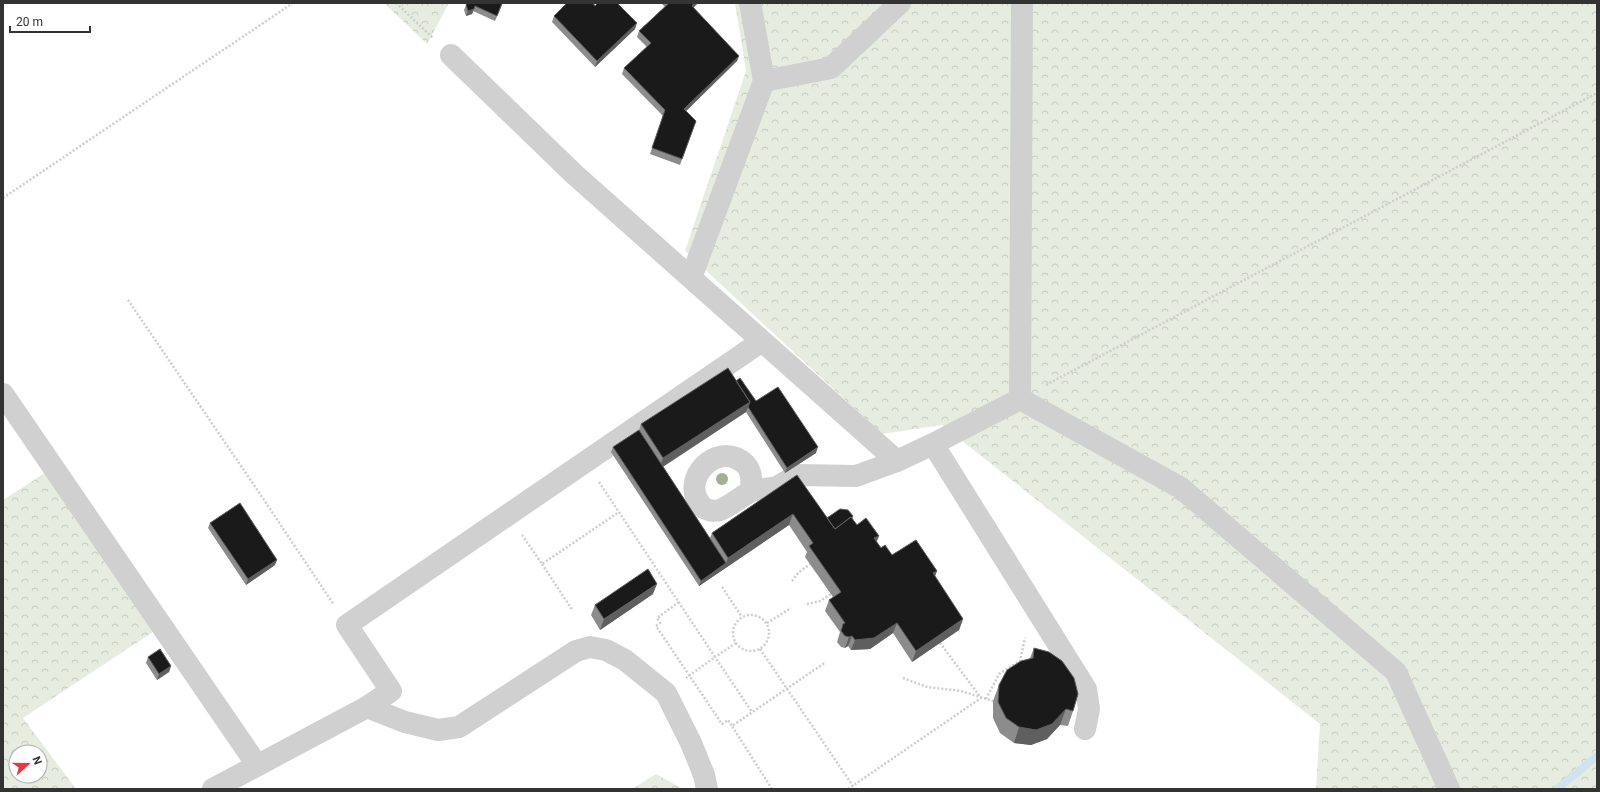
<svg xmlns="http://www.w3.org/2000/svg" width="1600" height="792" viewBox="0 0 1600 792" font-family="Roboto,sans-serif">
  <defs>
    <pattern id="forest-crowns" width="20" height="18" patternUnits="userSpaceOnUse"><rect width="20" height="18" fill="#e6ecdf"/><path d="M2 6a3 3 0 1 1 6 0M12 15a3 3 0 1 1 6 0" fill="none" stroke="#c6cbc0"/></pattern>
  </defs>
  <rect width="100%" height="100%" fill="#fff"/>
  <!-- forest -->
  <path fill="url(#forest-crowns)" fill-rule="evenodd" d="M 384,3 L 449,3 L 427,44 Z
    M 735,3 L 1597,3 L 1597,789 L 1316,789 L 1320,724 L 942,425 L 882,434 L 685,251 L 746,71 Z
    M 48,471 L 156,630 L 23,718 L 76,789 L 3,789 L 3,500 ZM 16,752 L 40,752 L 40,776 L 16,776 Z
    M 656,774 L 683,789 L 632,789 Z"/>
  <g fill="none" stroke-linecap="round" stroke-linejoin="round">
    <!-- stream -->
    <path stroke="#cfe2ee" stroke-width="8" d="M 1557,789 L 1597,756"/>
    <!-- path -->
    <path stroke="#cdcdcd" stroke-width="2.5" stroke-dasharray="2 2" stroke-linecap="butt" d="M 396,3 L 433,38
      M 3,198 L 293,3
      M 128,300 L 256,488 L 334,605
      M 1046,385 L 1597,93
      M 599,482 L 715,657 L 686,678
      M 522,535 L 542,564 L 619,512
      M 542,564 L 573,611
      M 792,581 L 799,572 L 810,564
      M 722,587 L 742,617
      M 679,602 L 657,618 L 660,623 L 656,626 L 722,724 L 728,720 L 732,726
      M 807,604 L 820,601 L 831,594
      M733 633a18 18 0 1 1 36 0a18 18 0 1 1-36 0Z
      M 767,623 L 791,608
      M 736,643 L 715,657 L 752,712
      M 760,649 L 853,786
      M 903,678 L 927,687 L 961,691 L 993,701
      M 986,699 L 999,674 L 1020,661 L 1025,638
      M 772,789 L 732,726 L 826,662
      M 848,789 L 981,698 L 940,643"/>
    <!-- minor -->
    <path stroke="#d0d0d0" stroke-width="22" d="M 750,3 L 764,81
      M 451,55 L 574,174 L 897,461 L 933,444 L 1020,399 L 1181,488 L 1396,672 L 1449,789
      M 691,278 L 764,81 L 831,68 L 900,3
      M 3,394 L 257,765
      M 1020,399 L 1022,3
      M 933,444 L 1086,689 L 1089,709 L 1085,729
      M 751,491 C 741,497 730,506 720,510 C 714,512 706,510 703,507 C 679,484 710,447 736,458 C 752,465 752,477 751,491 L 777,487 L 797,475 L 856,476 L 897,461
      M 367,707 L 391,691 L 347,625 L 762,341
      M 213,789 L 367,707 L 405,722 L 438,730 L 459,727 L 576,651 L 590,647 L 606,650 L 625,660 L 666,693 L 691,743 L 704,775 L 707,789"/>
  </g>
  <!-- trees -->
  <circle fill="#a2b095" cx="722" cy="479" r="6"/>
  <!-- wall -->
  <path fill="#8c8c8c" d="M 467,3 L 503,3 L 495,21 L 473,11 L 472,14 L 466,16 L 464,10 Z
    M 661,3 L 698,3 L 693,8 L 739,56 L 737,61 L 686,111 L 696,121 L 680,165 L 650,154 L 663,116 L 622,74 L 624,68 L 647,47 L 637,37 L 639,31 L 665,7 Z
    M 554,16 L 635,29 L 595,67 L 552,22 Z
    M 736,381 L 756,401 L 816,453 L 785,473 L 746,412 L 663,467 L 710,538 L 712,533 L 797,475 L 827,518 L 852,518 L 857,525 L 879,536 L 876,541 L 881,548 L 892,555 L 937,571 L 935,576 L 963,619 L 959,630 L 912,662 L 893,633 L 870,649 L 851,650 L 848,646 L 845,648 L 841,647 L 837,642 L 840,632 L 825,611 L 829,600 L 833,597 L 805,557 L 807,552 L 789,525 L 699,586 L 611,452 L 613,447 L 639,430 L 641,424 Z
    M 210,523 L 275,565 L 246,585 L 208,528 Z
    M 653,594 L 600,630 L 591,615 L 595,605 Z
    M 1034,648 L 1073,711 L 1068,726 L 1060,725 L 1047,739 L 1031,745 L 1014,743 L 1000,733 L 993,718 L 993,701 L 999,685 L 1030,658 Z
    M 148,657 L 171,666 L 169,672 L 157,680 L 146,663 Z"/>
  <!-- shaded-wall -->
  <path fill="#5f5f5f" d="M 694,3 L 698,3 L 690,11 L 692,6 Z
    M 475,6 L 472,14 L 466,16 L 468,11 Z
    M 637,23 L 635,29 L 595,67 L 597,61 Z
    M 739,56 L 737,61 L 682,115 L 684,109 Z
    M 750,402 L 746,412 L 659,469 L 663,458 Z
    M 818,447 L 816,453 L 785,473 L 787,468 Z
    M 793,514 L 789,525 L 699,586 L 701,581 L 726,563 L 728,558 Z
    M 879,536 L 875,546 L 874,538 Z
    M 277,560 L 275,565 L 246,585 L 248,579 Z
    M 937,571 L 933,581 L 933,573 Z
    M 657,584 L 653,594 L 600,630 L 604,619 Z
    M 963,619 L 959,630 L 912,662 L 916,651 Z
    M 897,623 L 893,633 L 870,649 L 851,650 L 855,640 Z
    M 852,636 L 848,646 L 845,648 L 849,637 Z
    M 171,666 L 169,672 L 157,680 L 159,674 Z
    M 1066,709 L 1060,725 L 1047,739 L 1031,745 L 1014,743 L 1019,727 Z"/>
  <!-- building -->
  <path fill="#1a1a1a" stroke="#5f5f5f" d="M 467,3 L 502,3 L 497,16 L 475,6 L 474,9 L 468,11 L 466,5 Z
    M 567,3 L 593,3 L 595,6 L 598,3 L 617,3 L 637,23 L 597,61 L 554,16 Z
    M 669,3 L 694,3 L 692,6 L 739,56 L 684,109 L 696,121 L 682,159 L 652,148 L 665,110 L 624,68 L 651,43 L 639,31 Z
    M 728,368 L 750,402 L 663,458 L 641,424 Z
    M 740,378 L 756,401 L 778,387 L 818,447 L 787,468 L 748,407 L 750,402 L 736,381 Z
    M 639,430 L 726,563 L 701,581 L 613,447 Z
    M 797,475 L 835,529 L 851,517 L 857,525 L 866,518 L 879,536 L 874,538 L 881,548 L 885,545 L 892,555 L 916,540 L 937,571 L 933,573 L 963,619 L 916,651 L 897,623 L 874,638 L 855,640 L 852,636 L 849,637 L 845,636 L 841,631 L 843,624 L 845,623 L 829,600 L 841,592 L 809,546 L 813,543 L 793,514 L 728,558 L 712,533 Z
    M 240,503 L 277,560 L 248,579 L 210,523 Z
    M 840,509 L 848,510 L 853,516 L 852,518 L 851,517 L 835,529 L 827,518 Z
    M 648,569 L 657,584 L 604,619 L 595,605 Z
    M 1034,648 L 1049,652 L 1062,661 L 1074,678 L 1078,694 L 1073,711 L 1066,709 L 1052,724 L 1036,730 L 1019,727 L 1006,718 L 998,702 L 999,685 L 1007,670 L 1021,661 L 1033,658 Z
    M 160,649 L 171,666 L 159,674 L 148,657 Z"/>
  <!-- border -->
  <rect width="1600" height="792" fill="none" stroke="#333333" stroke-width="8"/>
  <!-- north arrow -->
  <g transform="translate(28 764) rotate(69)"><circle r="19" fill="#ffffff" stroke="#adadad"/>
  <path d="M0-3L7 15L0 10L-7 15Z" fill="#e63946"/>
  <text y="-6" font-size="11" font-weight="bold" text-anchor="middle" fill="#333333">N</text>
  </g>
  <!-- scale -->
  <path d="M10 26v6h80v-6" fill="none" stroke="#333333" stroke-width="2"/>
  <text x="16" y="26" font-size="12" fill="#333333" stroke="#ffffff" stroke-width="3" paint-order="stroke">20 m</text>
</svg>
